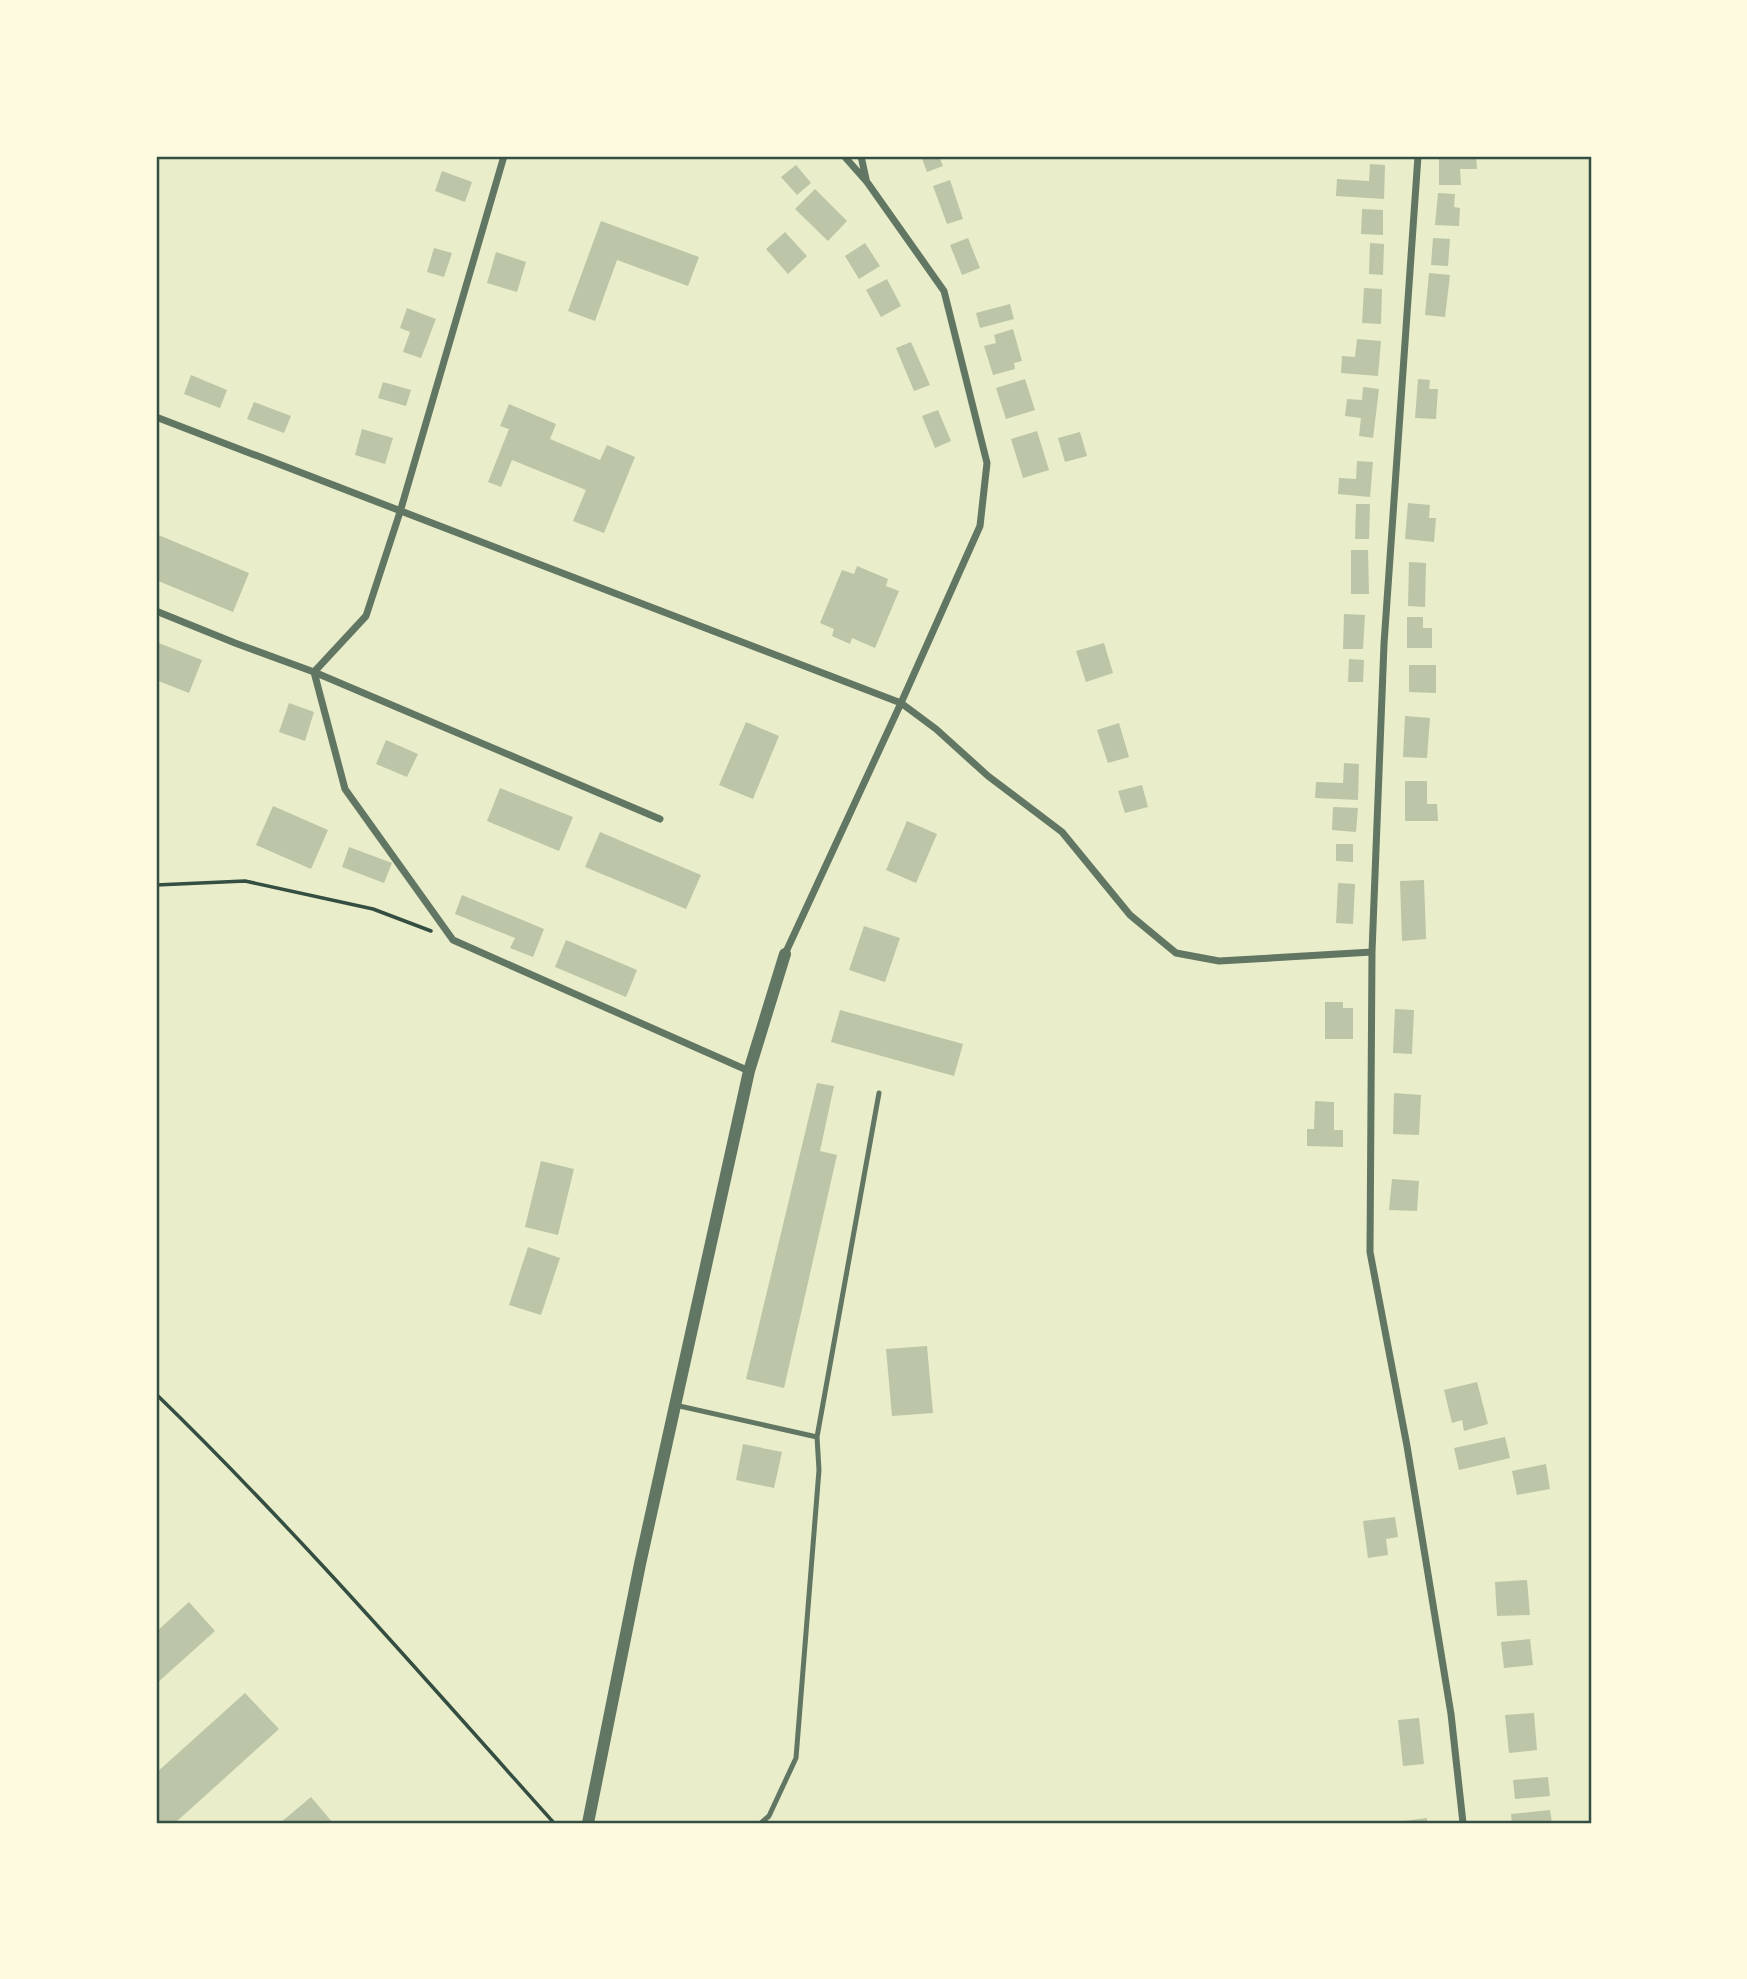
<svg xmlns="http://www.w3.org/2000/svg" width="1747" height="1979" viewBox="0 0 1747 1979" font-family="Ubuntu,sans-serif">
  <rect width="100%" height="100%" fill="#e9edc9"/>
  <!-- building -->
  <path fill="#bcc5a7" d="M 921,156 L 939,156 L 943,166 L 927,172 Z
    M 1439,156 L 1476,156 L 1477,169 L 1460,169 L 1461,185 L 1439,185 Z
    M 1370,164 L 1385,165 L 1384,199 L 1336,196 L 1337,179 L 1369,181 Z
    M 796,165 L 811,183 L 797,195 L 781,177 Z
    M 442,171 L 472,182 L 465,202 L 435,191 Z
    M 950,180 L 963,219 L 947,224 L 933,186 Z
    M 815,189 L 847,221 L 828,241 L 795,209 Z
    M 1438,193 L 1455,194 L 1454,207 L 1460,208 L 1459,226 L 1435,225 Z
    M 1362,209 L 1383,210 L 1383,235 L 1361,234 Z
    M 601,221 L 699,257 L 688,286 L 617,260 L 595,321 L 568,311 Z
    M 785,232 L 807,256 L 788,274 L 766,249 Z
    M 968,238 L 980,268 L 962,275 L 950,245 Z
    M 1433,238 L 1450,239 L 1448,266 L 1431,265 Z
    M 865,243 L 880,266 L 859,279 L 845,256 Z
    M 1370,243 L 1384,244 L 1383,275 L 1369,274 Z
    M 434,248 L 452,253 L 444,277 L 427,272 Z
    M 496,252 L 526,262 L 517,292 L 487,283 Z
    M 1429,273 L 1450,275 L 1445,317 L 1425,315 Z
    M 887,279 L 901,306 L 881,317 L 866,290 Z
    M 1364,288 L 1382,289 L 1381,324 L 1362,323 Z
    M 1010,304 L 1014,319 L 980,328 L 976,313 Z
    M 407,308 L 436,319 L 421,358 L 403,352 L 410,332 L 400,328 Z
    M 1013,329 L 1022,361 L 1014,363 L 1015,369 L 993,375 L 984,346 L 996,343 L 994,335 Z
    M 1357,339 L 1381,341 L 1378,376 L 1341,373 L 1342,356 L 1355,357 Z
    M 911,342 L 930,385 L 914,391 L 896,348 Z
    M 191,375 L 227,390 L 220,408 L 184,394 Z
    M 1025,379 L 1035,410 L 1006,419 L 996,388 Z
    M 1418,379 L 1430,380 L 1429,389 L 1438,389 L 1436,419 L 1415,418 Z
    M 383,382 L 411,390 L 406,406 L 378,398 Z
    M 1363,387 L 1379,389 L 1373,438 L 1359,436 L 1361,418 L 1345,416 L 1347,399 L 1362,400 Z
    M 254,402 L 291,416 L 284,433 L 247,419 Z
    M 509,404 L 556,424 L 550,439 L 600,460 L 607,445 L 635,457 L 604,533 L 573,521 L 586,490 L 512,460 L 501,487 L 488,482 L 509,429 L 500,426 Z
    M 938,410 L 951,441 L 935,448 L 922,416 Z
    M 362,429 L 393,438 L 385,464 L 355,455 Z
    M 1037,431 L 1049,470 L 1023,478 L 1011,439 Z
    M 1080,432 L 1087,456 L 1065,462 L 1058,438 Z
    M 1357,461 L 1373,462 L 1370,497 L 1338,494 L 1339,478 L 1356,479 Z
    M 1408,503 L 1430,505 L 1429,518 L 1436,518 L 1434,542 L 1405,539 Z
    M 1356,504 L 1370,504 L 1369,539 L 1355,539 Z
    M 156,534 L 249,573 L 233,612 L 156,580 Z
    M 1351,550 L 1368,550 L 1369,594 L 1351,594 Z
    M 1409,562 L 1426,563 L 1425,607 L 1408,606 Z
    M 857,566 L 888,579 L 886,586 L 899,591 L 875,648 L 852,638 L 850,644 L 832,636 L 834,629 L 820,623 L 842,570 L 854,574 Z
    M 1344,614 L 1365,615 L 1363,649 L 1343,649 Z
    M 1407,617 L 1423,617 L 1423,628 L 1432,628 L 1432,648 L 1407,648 Z
    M 156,642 L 202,660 L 189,693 L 156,680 Z
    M 1104,643 L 1113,673 L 1086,682 L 1076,651 Z
    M 1349,659 L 1364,660 L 1363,682 L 1348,682 Z
    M 1409,665 L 1436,665 L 1436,693 L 1409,692 Z
    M 289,703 L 314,712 L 305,741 L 279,732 Z
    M 1405,716 L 1430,718 L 1427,758 L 1403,757 Z
    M 746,722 L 779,736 L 753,799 L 719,785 Z
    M 1119,723 L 1129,757 L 1108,763 L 1097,730 Z
    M 386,740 L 418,754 L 407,777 L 376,764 Z
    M 1344,763 L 1359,764 L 1358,800 L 1315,798 L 1316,782 L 1343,783 Z
    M 1405,781 L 1427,781 L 1427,804 L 1437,804 L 1438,821 L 1405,821 Z
    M 1142,785 L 1148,807 L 1125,813 L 1118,791 Z
    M 500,788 L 573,817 L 559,851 L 487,821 Z
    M 273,806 L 328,830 L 311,869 L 256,845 Z
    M 1333,807 L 1358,808 L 1356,832 L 1332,830 Z
    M 907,821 L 937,834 L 916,883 L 886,870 Z
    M 600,832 L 701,875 L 686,909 L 585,867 Z
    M 1336,844 L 1353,844 L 1353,862 L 1336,861 Z
    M 349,847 L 392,863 L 384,883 L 342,867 Z
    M 1424,880 L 1426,939 L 1402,941 L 1400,881 Z
    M 1338,883 L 1355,884 L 1353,924 L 1336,923 Z
    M 462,895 L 544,929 L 533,957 L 510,948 L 515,938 L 455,914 Z
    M 864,926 L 900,938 L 885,982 L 849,970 Z
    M 566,940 L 637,970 L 626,997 L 555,967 Z
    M 1325,1002 L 1343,1002 L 1343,1008 L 1353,1008 L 1353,1039 L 1325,1039 Z
    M 1395,1009 L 1414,1010 L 1412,1054 L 1393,1053 Z
    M 840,1010 L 963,1044 L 954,1076 L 831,1042 Z
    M 817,1083 L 834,1086 L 820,1151 L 837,1155 L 784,1388 L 746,1379 Z
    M 1394,1093 L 1421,1095 L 1419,1135 L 1393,1134 Z
    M 1315,1101 L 1334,1102 L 1334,1130 L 1343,1130 L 1343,1147 L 1307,1146 L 1307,1129 L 1314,1129 Z
    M 541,1161 L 574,1169 L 558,1235 L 525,1227 Z
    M 1392,1179 L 1419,1181 L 1417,1211 L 1389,1210 Z
    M 528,1247 L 560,1258 L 541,1315 L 509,1305 Z
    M 927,1346 L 933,1413 L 892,1416 L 886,1349 Z
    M 1477,1382 L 1488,1424 L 1464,1431 L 1462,1420 L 1452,1423 L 1444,1390 Z
    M 1505,1437 L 1510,1458 L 1459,1470 L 1454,1448 Z
    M 743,1444 L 782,1452 L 774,1488 L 736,1480 Z
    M 1546,1464 L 1550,1489 L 1517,1495 L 1512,1471 Z
    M 1395,1517 L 1398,1537 L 1386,1539 L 1388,1555 L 1368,1558 L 1363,1521 Z
    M 1527,1580 L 1530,1615 L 1497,1616 L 1495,1582 Z
    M 189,1602 L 215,1631 L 156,1684 L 156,1632 Z
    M 1530,1639 L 1533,1665 L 1504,1668 L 1501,1642 Z
    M 245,1693 L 279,1729 L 175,1823 L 156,1823 L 156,1773 Z
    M 1534,1713 L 1537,1750 L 1509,1753 L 1505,1715 Z
    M 1419,1718 L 1424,1764 L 1403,1766 L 1398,1720 Z
    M 1548,1777 L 1550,1796 L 1515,1799 L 1513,1780 Z
    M 311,1797 L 333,1823 L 280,1823 Z
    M 1550,1810 L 1552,1823 L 1512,1823 L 1511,1814 Z
    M 1427,1818 L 1427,1823 L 1396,1823 L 1396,1822 Z"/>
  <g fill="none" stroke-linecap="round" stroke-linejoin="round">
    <!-- path -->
    <path stroke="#344e41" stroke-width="3.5" d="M 156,885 L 245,881 L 373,909 L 431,931
      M 156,1394 C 296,1530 424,1678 554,1823"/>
    <!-- service -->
    <path stroke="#617663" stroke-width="5" d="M 675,1405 L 817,1437 L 819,1470 L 796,1758 L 769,1816 L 761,1823
      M 817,1437 L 879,1093"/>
    <!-- minor -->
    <path stroke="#617663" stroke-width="7" d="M 504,156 L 400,512 L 366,616 L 314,672 L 345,789 L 453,940 L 749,1071
      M 861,156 L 866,179
      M 1418,156 L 1384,644 L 1372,952 L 1370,1252 L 1407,1446 L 1451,1714 L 1463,1823
      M 156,417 L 901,703 L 936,729 L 988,776 L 1062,832 L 1130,915 L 1176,953 L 1219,961 L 1372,952
      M 156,611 L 235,643 L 314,672 L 660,819
      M 785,954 L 901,703 L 980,526 L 987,463 L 944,291 L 867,182 L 844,156"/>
    <!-- tertiary -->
    <path stroke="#617663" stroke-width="12" d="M 588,1823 L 640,1564 L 749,1071 L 785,954"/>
  </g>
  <!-- border -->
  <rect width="1747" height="1979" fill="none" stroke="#fefae0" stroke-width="315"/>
  <rect x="158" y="158" width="1432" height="1664" fill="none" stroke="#344e41" stroke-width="2.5"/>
</svg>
